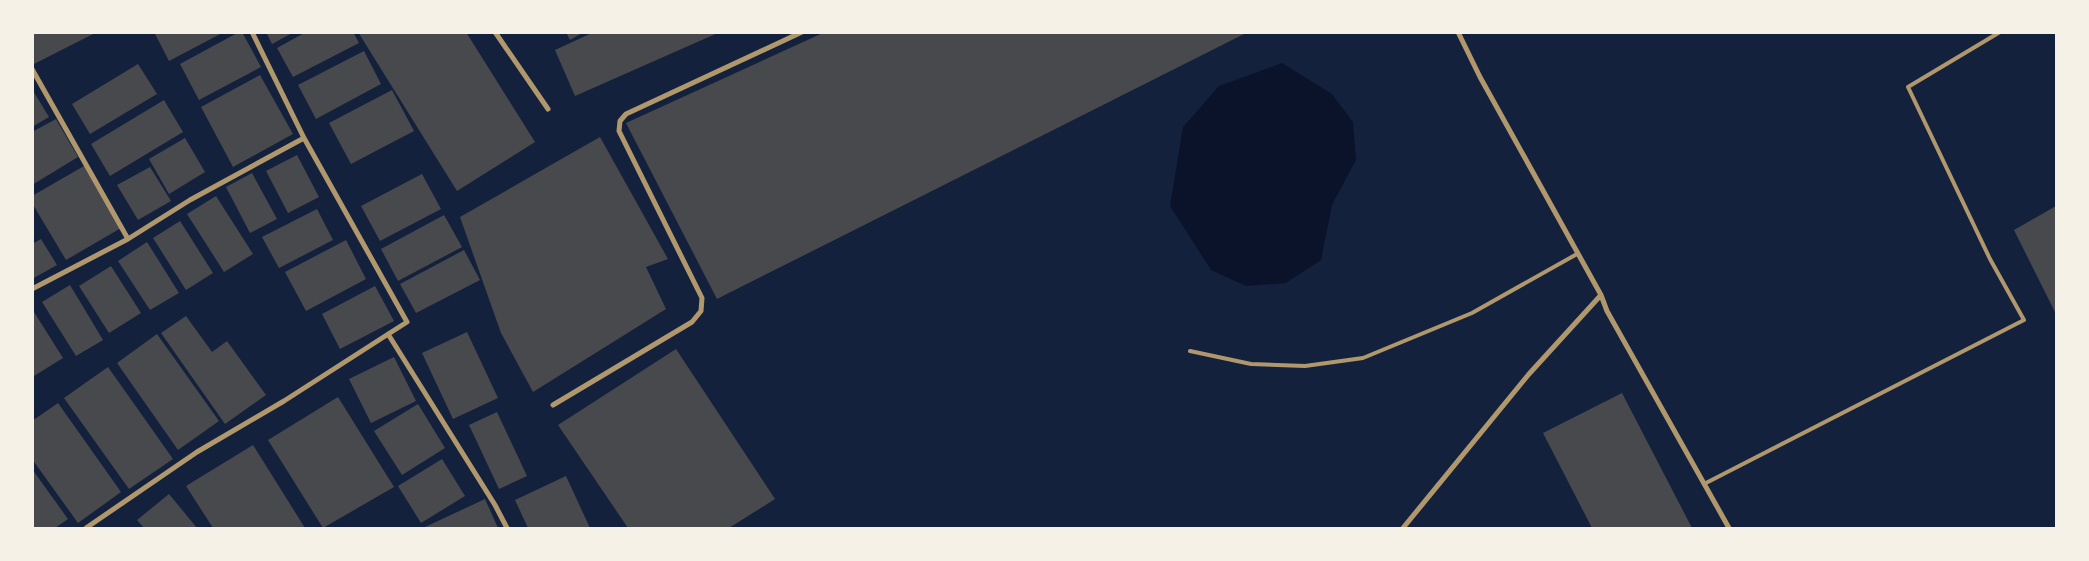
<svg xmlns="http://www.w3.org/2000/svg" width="2089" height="561" viewBox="0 0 2089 561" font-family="Jost,sans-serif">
  <rect width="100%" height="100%" fill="#14213d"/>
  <!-- water -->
  <path fill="#0b132b" d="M 1282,63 L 1332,94 L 1353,122 L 1356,160 L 1332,205 L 1321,260 L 1286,283 L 1246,286 L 1211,270 L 1170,206 L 1183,127 L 1219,86 Z"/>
  <!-- building -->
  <path fill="#48494c" d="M 32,32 L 97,32 L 32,65 Z
    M 154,32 L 224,32 L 169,61 Z
    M 239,32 L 242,32 L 261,67 L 199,100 L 180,64 Z
    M 266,32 L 294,32 L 272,44 Z
    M 306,32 L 353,32 L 359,43 L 293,77 L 277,48 Z
    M 358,32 L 466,32 L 535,142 L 457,191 Z
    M 566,32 L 584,32 L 570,40 Z
    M 594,32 L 720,32 L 575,96 L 555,50 Z
    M 825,32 L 1248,32 L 717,299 L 626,123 Z
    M 364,51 L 381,84 L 316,119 L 298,85 Z
    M 138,64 L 157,94 L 90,134 L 72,104 Z
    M 260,75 L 293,134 L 233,167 L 201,107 Z
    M 32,89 L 49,117 L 32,127 Z
    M 392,90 L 414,131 L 351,164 L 329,123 Z
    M 164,100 L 183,132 L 110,176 L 91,144 Z
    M 56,119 L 78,157 L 32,185 L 32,132 Z
    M 600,137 L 668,259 L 646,267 L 666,309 L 533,392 L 501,333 L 460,217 Z
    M 185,138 L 205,172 L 169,194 L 149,159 Z
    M 297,155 L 319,197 L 288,213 L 266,171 Z
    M 84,166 L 121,228 L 66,260 L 32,203 L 32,196 Z
    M 150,167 L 171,201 L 138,220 L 117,185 Z
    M 252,173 L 277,219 L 250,233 L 226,187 Z
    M 422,174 L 441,209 L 380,241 L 361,206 Z
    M 216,196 L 253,254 L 224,272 L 187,214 Z
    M 2056,206 L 2056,314 L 2014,230 Z
    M 317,209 L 333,240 L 279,268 L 262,237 Z
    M 444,215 L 462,247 L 398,281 L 381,249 Z
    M 180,221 L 213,273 L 186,290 L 153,238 Z
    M 41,239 L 57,265 L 32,279 L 32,244 Z
    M 346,240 L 366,279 L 306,311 L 285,272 Z
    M 147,242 L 179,293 L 150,310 L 118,261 Z
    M 464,250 L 480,280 L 416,313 L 400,284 Z
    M 111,266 L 141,313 L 109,333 L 79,286 Z
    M 70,285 L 103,340 L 76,356 L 42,302 Z
    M 375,286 L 394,321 L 340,349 L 322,314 Z
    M 34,312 L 63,358 L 34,376 L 32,314 Z
    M 186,316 L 212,352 L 227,341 L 266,395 L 225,424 L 161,333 Z
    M 467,332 L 498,398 L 453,419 L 422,353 Z
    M 157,334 L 219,421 L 178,450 L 117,363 Z
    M 676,349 L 775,499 L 729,528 L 628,528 L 558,425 Z
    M 394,357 L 416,401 L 371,423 L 349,379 Z
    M 108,367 L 173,459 L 129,489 L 64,398 Z
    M 1622,393 L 1692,528 L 1592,528 L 1543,433 Z
    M 338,397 L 394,487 L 323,528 L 268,440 Z
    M 58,403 L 121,492 L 78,523 L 32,459 L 32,421 Z
    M 418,404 L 445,448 L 402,475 L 374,431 Z
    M 497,412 L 527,476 L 499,489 L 469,425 Z
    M 253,445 L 305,528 L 213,528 L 186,486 Z
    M 442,459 L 465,496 L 421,523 L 398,486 Z
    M 32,469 L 68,519 L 55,528 L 32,528 Z
    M 566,476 L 590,528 L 528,528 L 515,500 Z
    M 169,494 L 197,528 L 144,528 L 137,520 Z
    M 485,499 L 498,528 L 425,528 L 425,527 Z"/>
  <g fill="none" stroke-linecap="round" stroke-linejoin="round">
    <!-- service -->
    <path stroke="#b1986c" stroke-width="4" d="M 1190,351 L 1251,364 L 1305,366 L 1363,358 L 1472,313 L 1577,254
      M 1704,484 L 2024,320 L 1990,259 L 1908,87 L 2000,32"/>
    <!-- minor -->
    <path stroke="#b1986c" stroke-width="5" d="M 495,32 L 548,109
      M 1458,32 L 1480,77 L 1601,295 L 1607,311 L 1729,528
      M 32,69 L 128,239
      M 32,289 L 128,239 L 190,200 L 304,138
      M 388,334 L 495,505 L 507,528
      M 553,405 L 692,322 L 701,311 L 702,298 L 619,131 L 620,121 L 626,114 L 802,32
      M 86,528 L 197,452 L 284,401 L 407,322 L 304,138 L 252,32
      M 1403,528 L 1529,374 L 1601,295"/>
  </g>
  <!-- border -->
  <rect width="2089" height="561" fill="none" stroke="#f6f1e7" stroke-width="68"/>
</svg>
